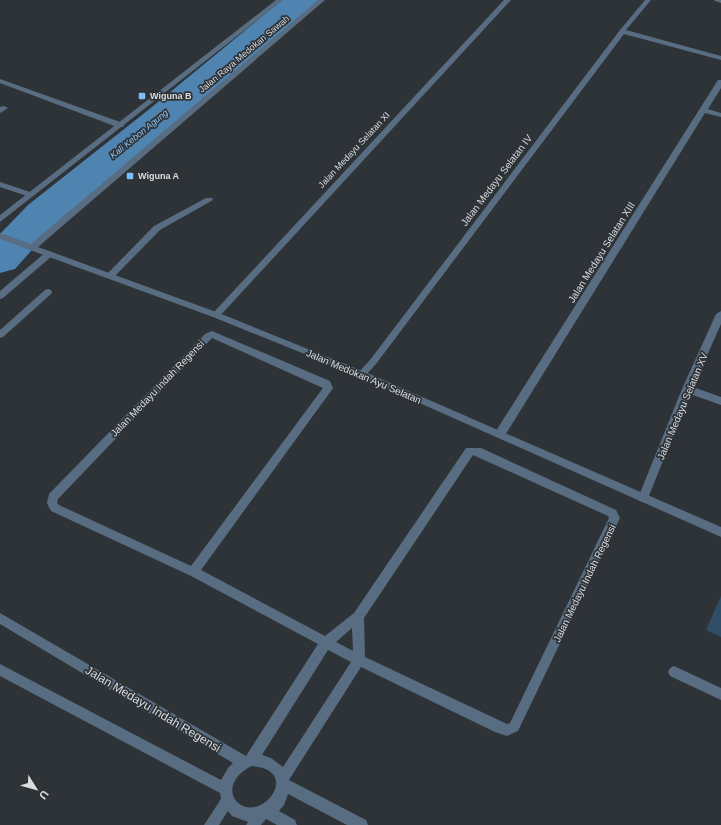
<svg xmlns="http://www.w3.org/2000/svg" width="721" height="825" viewBox="0 0 721 825" font-family="Helvetica,sans-serif">
  <rect width="100%" height="100%" fill="#2e3338"/>
  <!-- green -->
  <path fill="#304d67" d="M 721,596 L 721,637 L 706,630 Z"/>
  <g fill="none" stroke-linecap="round" stroke-linejoin="round">
    <!-- river -->
    <path fill="#4f83b0" fill-rule="evenodd" d="M 282,0 L 318,0 L 313,7 L 173,127 L 56,223 L 15,269 L 0,273 L 0,234 L 28,205 L 147,111 Z"/>
    <!-- minor -->
    <path fill="#586d81" fill-rule="evenodd" d="M 504,0 L 511,0 L 219,317 L 213,317 L 211,315 L 213,313 Z
      M 645,0 L 651,0 L 626,30 L 721,56 L 721,60 L 624,34 L 376,364 L 365,376 L 359,376 L 357,374 L 370,360 L 620,30 Z
      M 714,0 L 721,0 L 721,3 L 715,1 Z
      M 0,79 L 123,123 L 124,125 L 123,127 L 117,127 L 0,83 Z
      M 718,80 L 721,80 L 721,88 L 708,109 L 721,113 L 721,117 L 705,113 L 504,437 L 496,437 L 495,434 L 496,431 Z
      M 4,106 L 8,108 L 0,113 L 0,107 Z
      M 0,182 L 33,193 L 34,195 L 30,197 L 0,187 Z
      M 206,198 L 212,198 L 213,200 L 160,230 L 113,278 L 107,278 L 106,276 L 107,274 L 154,226 Z
      M 49,251 L 53,254 L 52,256 L 3,298 L 0,299 L 0,291 L 46,252 Z
      M 48,289 L 51,290 L 52,292 L 51,294 L 3,337 L 0,338 L 0,330 L 45,290 Z
      M 721,311 L 721,324 L 693,387 L 721,397 L 721,405 L 690,394 L 648,498 L 647,501 L 643,502 L 639,501 L 638,498 L 682,389 L 716,314 Z
      M 212,331 L 330,381 L 333,388 L 331,391 L 201,570 L 325,636 L 354,613 L 466,448 L 481,448 L 616,510 L 620,518 L 518,731 L 507,736 L 495,732 L 361,667 L 289,780 L 366,820 L 368,825 L 347,825 L 288,794 L 284,805 L 279,811 L 295,820 L 297,825 L 277,825 L 266,819 L 261,825 L 246,825 L 248,822 L 232,816 L 228,811 L 219,825 L 204,825 L 221,799 L 220,793 L 0,676 L 0,664 L 221,780 L 228,768 L 233,763 L 0,624 L 0,613 L 246,756 L 318,644 L 189,575 L 51,511 L 47,503 L 49,494 L 205,334 ZM 212,338 L 323,388 L 191,566 L 59,505 L 57,503 L 58,499 ZM 473,455 L 608,516 L 609,518 L 510,723 L 507,724 L 365,657 L 364,618 ZM 352,628 L 353,651 L 336,642 ZM 328,650 L 351,662 L 283,767 L 271,758 L 262,755 ZM 252,766 C 303,770 261,825 237,802 C 225,788 238,772 252,766 Z
      M 674,666 L 721,688 L 721,700 L 670,676 L 668,672 L 670,668 Z"/>
    <!-- tertiary -->
    <path fill="#586d81" fill-rule="evenodd" d="M 276,0 L 283,0 L 0,222 L 0,215 Z
      M 318,0 L 325,0 L 38,247 L 219,313 L 365,372 L 721,527 L 721,537 L 359,376 L 213,317 L 0,239 L 0,233 L 31,244 Z"/>
  </g>
  <!-- markers -->
  <g fill="#7bbef8" stroke="#2e3338" stroke-width="1.5">
    <rect x="138" y="92" width="8" height="8" rx="2"/>
    <rect x="126" y="172" width="8" height="8" rx="2"/>
  </g>
  <g text-anchor="middle" stroke-width="3.5" stroke-linejoin="round" paint-order="stroke">
    <!-- far-street labels -->
    <g font-size="9" fill="#d9dde0" stroke="#2e3338">
      <text transform="translate(244 54) rotate(-40)" y="3">Jalan Raya Medokan Sawah</text>
      <text transform="translate(354 150) rotate(-47)" y="3">Jalan Medayu Selatan XI</text>
    </g>
    <!-- far-poi labels -->
    <g font-size="9" font-weight="bold" fill="#d9dde0" stroke="#2e3338" text-anchor="start">
      <text x="150" y="99">Wiguna B</text>
      <text x="138" y="179">Wiguna A</text>
    </g>
    <!-- far-water labels -->
    <g font-size="9" font-style="italic" fill="#8bc6f9" stroke="#2e3338">
      <text transform="translate(139 134) rotate(-39)" y="3">Kali Kebon Agung</text>
    </g>
    <!-- street labels -->
    <g font-size="10" fill="#d9dde0" stroke="#2e3338">
      <text transform="translate(496 180) rotate(-53)" y="4">Jalan Medayu Selatan IV</text>
      <text transform="translate(601 252) rotate(-58)" y="4">Jalan Medayu Selatan XIII</text>
      <text transform="translate(364 376) rotate(23)" y="4">Jalan Medokan Ayu Selatan</text>
      <text transform="translate(157 388) rotate(-46)" y="4">Jalan Medayu Indah Regensi</text>
      <text transform="translate(682 406) rotate(-67)" y="4">Jalan Medayu Selatan XV</text>
      <text transform="translate(584 583) rotate(-64)" y="4">Jalan Medayu Indah Regensi</text>
    </g>
    <!-- near-street labels -->
    <g font-size="12" fill="#d9dde0" stroke="#2e3338">
      <text transform="translate(153 709) rotate(31)" y="4">Jalan Medayu Indah Regensi</text>
    </g>
  </g>
  <!-- north arrow -->
  <g transform="translate(36 789) rotate(127)" stroke="#2e3338" stroke-width="3" paint-order="stroke">
  <path d="M0-3L7 15L0 10L-7 15Z" fill="#d9dde0"/>
  <text y="-6" font-size="11" font-weight="bold" text-anchor="middle" fill="#d9dde0">U</text>
  </g>
</svg>
